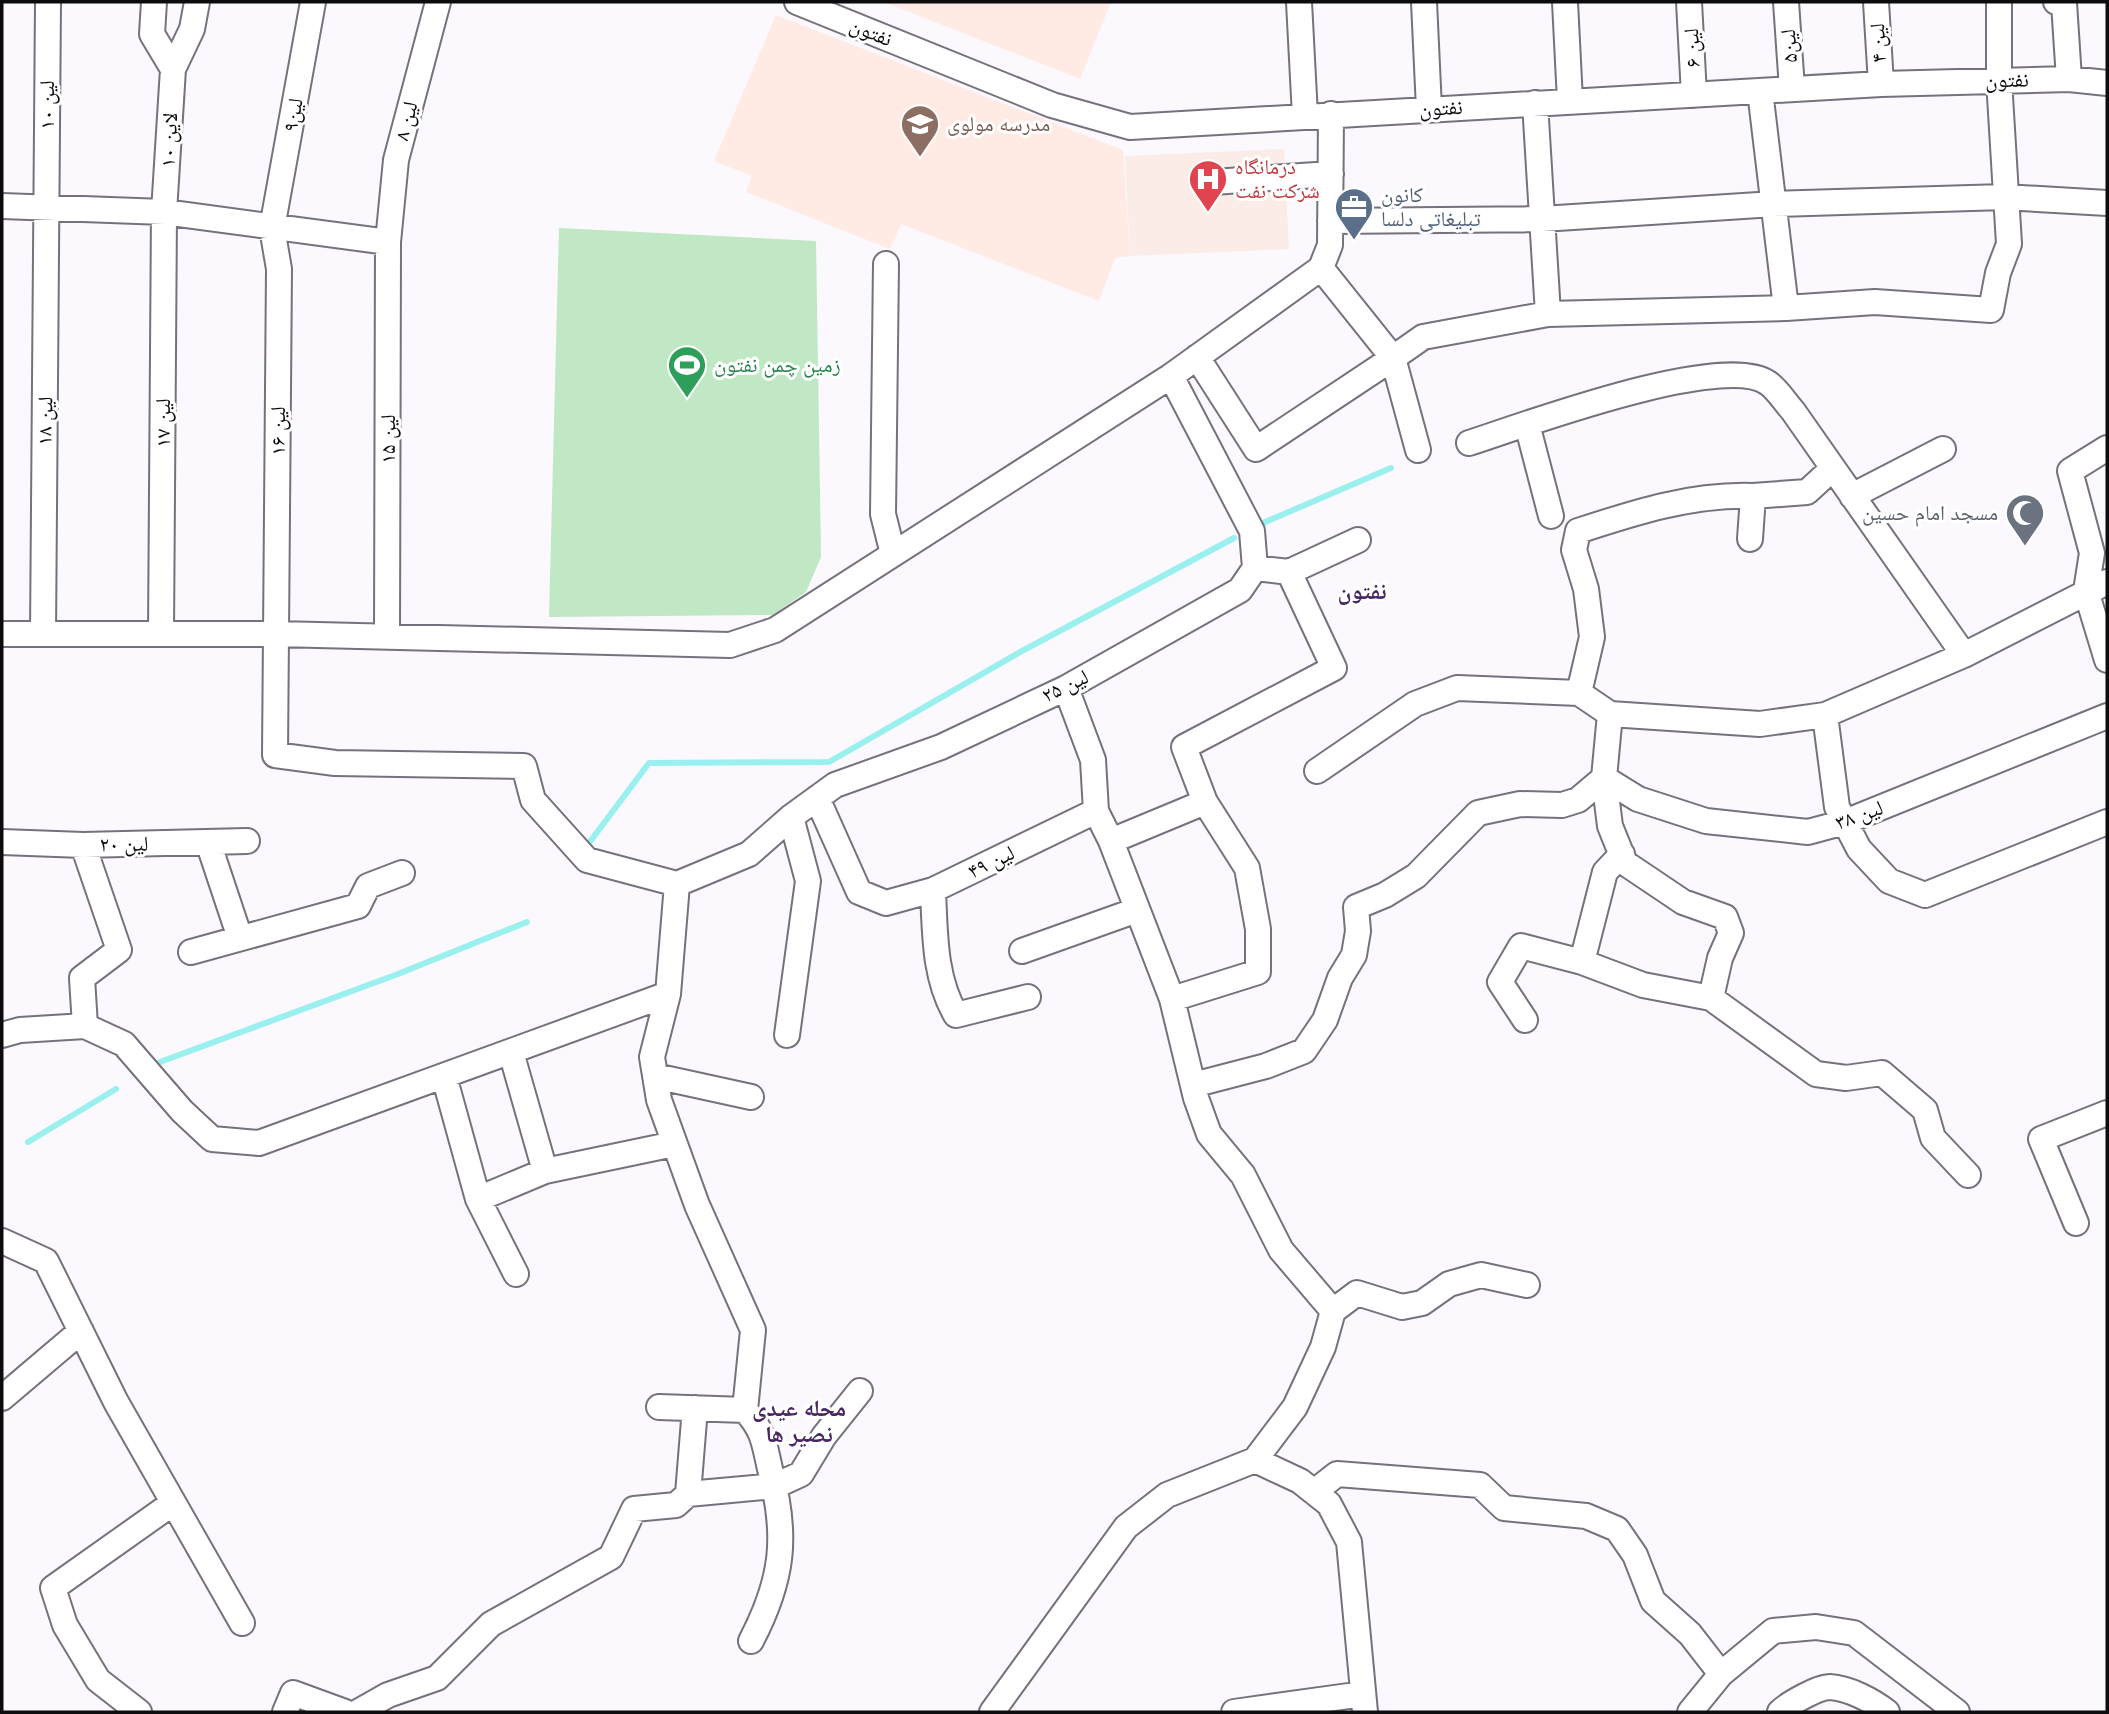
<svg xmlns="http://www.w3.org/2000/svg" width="2109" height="1714" viewBox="0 0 2109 1714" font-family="'PT Sans','Noto Naskh Arabic',sans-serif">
  <rect width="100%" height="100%" fill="#fbf8fe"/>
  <!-- education -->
  <path fill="#ffebe3" d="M 884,2 L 1111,2 L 1080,79 Z
    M 776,15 L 1123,150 L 1130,256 L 1115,258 L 1099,301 L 901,224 L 890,249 L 746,192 L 752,176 L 714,161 Z"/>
  <!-- medical -->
  <path fill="#fbece8" d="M 1284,149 L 1289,249 L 1130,256 L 1125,156 Z"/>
  <!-- pitch -->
  <path fill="#c0e8c4" d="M 559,228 L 816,241 L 821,557 L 806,592 L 773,615 L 549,617 Z"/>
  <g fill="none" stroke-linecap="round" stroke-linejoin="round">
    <!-- stream -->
    <path stroke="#9af0ef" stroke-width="6" d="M 1256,526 L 1391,468
      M 586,847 L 649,763 L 829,762 L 1022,651 L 1234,538
      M 160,1062 L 398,974 L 527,922
      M 28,1142 L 116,1089"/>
    <!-- minor casing -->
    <g stroke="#76717c" stroke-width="28">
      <path id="minor" d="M 154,2 L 152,34 L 173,69
        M 313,2 L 272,228 L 279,269 L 275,755 L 335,763 L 524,766 L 533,800 L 587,860 L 677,884 L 668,994 L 652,1057 L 659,1100 L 697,1205 L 753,1330 L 745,1410 L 659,1407
        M 797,2 L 1052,105 L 1130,127 L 1881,84 L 2069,79 L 2107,83
        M 1299,2 L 1305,116
        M 1424,2 L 1429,109
        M 1565,2 L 1570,101
        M 1689,2 L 1694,95
        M 1786,2 L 1792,89
        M 1876,2 L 1881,84
        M 2056,2 L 2064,3 L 2069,79
        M 1760,91 L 1786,308
        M 1213,182 L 1331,174
        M 2,206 L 164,212 L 388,242
        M 1330,221 L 1542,219 L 1774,204 L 2004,197 L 2107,203
        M 886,264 L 883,514 L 893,554
        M 1321,268 L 1393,358 L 1423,337 L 1548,314 L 1535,103
        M 1548,314 L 1786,308 L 1875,302 L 1991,310 L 1998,273 L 2009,244 L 1999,80 L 1999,2
        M 1197,357 L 1256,449 L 1393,358 L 1418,450
        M 1527,424 L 1551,516
        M 1469,443 C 1522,426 1723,351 1768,383 C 1777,389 1785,402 1793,411 L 1964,655
        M 2107,448 L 2070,471 L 2092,553 L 2086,591 L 2107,660
        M 1852,496 L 1943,449
        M 1750,539 L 1753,496 L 1807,492 L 1832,469
        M 1289,572 L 1358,540
        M 2,634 L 277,634 L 730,645 L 775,630 L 1171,376 L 1321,268 L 1330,245 L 1331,114
        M 43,634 L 48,2
        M 161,634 L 164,212 L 173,69 L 192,29 L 197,2
        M 387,636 L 388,242 L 396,160 L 438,2
        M 1579,693 L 1592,637 L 1586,589 L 1574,550 L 1578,531 C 1636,512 1692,494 1753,496
        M 1825,715 L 1837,807 L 1859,849 L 1889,881 L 1925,895 L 2107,822
        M 1317,771 L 1415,704 L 1457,688 L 1579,693 L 1610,714
        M 1604,778 L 1610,826 L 1625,863 L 1683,902 L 1725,917 L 1731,933 L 1720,958 L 1711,998 L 1816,1074 L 1846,1078 L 1882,1073 L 1925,1110 L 1933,1138 L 1968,1175
        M 1604,778 L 1638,799 L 1706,821 L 1808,832 L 1845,822 L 2107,716
        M 817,798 L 859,892 L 886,903 L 933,890 L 1096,811 L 1093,760 L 1066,688
        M 1111,841 L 1205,802 L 1184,747 L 1334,668 L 1289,572 L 1255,568
        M 2,842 L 83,845 L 247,841
        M 208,842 L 240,938
        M 83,845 L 119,950 L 82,978 L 85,1026 L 124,1044 L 182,1111 L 212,1139 L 259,1143 L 668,994
        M 677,884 L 749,854 L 791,817 L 835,785 L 941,747 L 1066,688 L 1240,590 L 1255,568 L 1252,531 L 1171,376
        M 933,890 C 935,933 934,978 956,1015 L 1028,997
        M 1022,951 L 1137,910
        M 191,952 L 358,906 L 368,886 L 402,873
        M 1582,962 L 1605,872 L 1622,854
        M 1172,999 L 1258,972 L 1258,929 L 1247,868 L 1205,802
        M 1525,1020 L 1500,982 L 1521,946 L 1582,962 L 1643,985 L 1711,998
        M 2,1035 L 20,1030 L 85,1026
        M 787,1035 L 808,881 L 791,817
        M 511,1052 L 545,1171
        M 444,1076 L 478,1199 L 516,1274
        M 655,1076 L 751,1097
        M 1193,1085 L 1266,1066 L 1304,1051 L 1325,1020 L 1340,978 L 1354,955 L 1358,931 L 1356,907 L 1385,895 L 1416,876 L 1478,813 L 1520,804 L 1562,805 L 1578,800 L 1604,778 L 1610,714 L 1760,724 L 1825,715 L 1964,655 L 2107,582
        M 478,1199 L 545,1171 L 674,1144
        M 2076,1223 L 2041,1139 L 2107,1113
        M 2,1241 L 46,1261 L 116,1402 L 242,1623
        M 1333,1311 L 1357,1293 L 1402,1307 L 1422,1303 L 1449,1284 L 1481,1275 L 1527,1285
        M 2,1398 L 81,1331
        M 695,1408 L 688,1494 L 775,1486 L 801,1474 L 824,1436 L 860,1391
        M 745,1410 C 764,1431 764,1443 770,1469 C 788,1536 783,1580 751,1641
        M 1255,1460 L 1300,1481 L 1329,1504 L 1349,1542 L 1365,1712
        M 1314,1492 L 1337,1474 L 1480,1485 L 1504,1508 L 1586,1516 L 1617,1529 L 1635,1555 L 1653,1601 L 1690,1634 L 1721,1674
        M 139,1712 L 98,1680 L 65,1625 L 53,1588 L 173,1503
        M 285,1712 L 293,1693 L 345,1712
        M 358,1712 L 388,1695 L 437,1678 L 491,1624 L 611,1557 L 634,1509 L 676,1505 L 688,1494
        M 992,1712 L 1126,1527 L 1167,1495 L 1255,1460 L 1295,1407 L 1323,1347 L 1333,1311 L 1281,1250 L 1243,1175 L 1209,1134 L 1196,1098 L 1172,999 L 1111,841 L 1096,811
        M 1234,1712 L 1363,1694
        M 1690,1712 L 1721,1674 L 1773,1631 L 1816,1627 L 1854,1633 L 1957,1712
        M 1780,1712 C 1788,1704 1818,1687 1830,1687 C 1849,1688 1873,1701 1887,1712"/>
    </g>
    <!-- minor -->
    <use href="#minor" stroke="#fff" stroke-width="24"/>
  </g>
  <!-- icons -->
  <defs>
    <g id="school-pin" transform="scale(2.0125)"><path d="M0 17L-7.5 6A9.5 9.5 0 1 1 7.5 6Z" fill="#8d6e63" stroke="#fff"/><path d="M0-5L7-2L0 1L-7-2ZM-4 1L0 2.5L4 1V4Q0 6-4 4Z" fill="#fff"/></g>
    <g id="hospital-pin" transform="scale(2.0125)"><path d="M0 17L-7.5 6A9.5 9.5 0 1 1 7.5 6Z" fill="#e0444e" stroke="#fff"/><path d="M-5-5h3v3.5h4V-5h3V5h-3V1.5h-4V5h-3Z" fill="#fff"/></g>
    <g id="office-pin" transform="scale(2.0125)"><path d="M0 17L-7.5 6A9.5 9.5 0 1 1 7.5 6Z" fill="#5c6f8a" stroke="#fff"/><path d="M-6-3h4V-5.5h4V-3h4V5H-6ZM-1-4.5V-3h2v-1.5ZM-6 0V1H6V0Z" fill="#fff"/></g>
    <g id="stadium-pin" transform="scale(2.0125)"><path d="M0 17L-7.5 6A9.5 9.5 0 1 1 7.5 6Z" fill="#2e9e5b" stroke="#fff"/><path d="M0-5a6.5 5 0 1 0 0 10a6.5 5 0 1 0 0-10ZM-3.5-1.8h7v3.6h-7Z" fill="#fff"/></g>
    <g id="mosque-pin" transform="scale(2.0125)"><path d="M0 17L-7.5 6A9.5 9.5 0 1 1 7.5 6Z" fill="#6b7280" stroke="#fff"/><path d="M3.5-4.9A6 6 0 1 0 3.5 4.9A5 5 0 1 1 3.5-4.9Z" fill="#fff"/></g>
  </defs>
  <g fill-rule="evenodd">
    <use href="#school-pin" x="920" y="124"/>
    <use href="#hospital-pin" x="1208" y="179"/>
    <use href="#office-pin" x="1354" y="207"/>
    <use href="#stadium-pin" x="687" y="365"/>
    <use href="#mosque-pin" x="2025" y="513"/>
  </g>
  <g text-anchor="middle" stroke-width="6" stroke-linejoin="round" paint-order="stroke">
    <!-- street labels -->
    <g font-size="21" fill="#0c0b0e" stroke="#fff">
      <text transform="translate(871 32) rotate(22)" y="7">نفتون</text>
      <text transform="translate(1878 43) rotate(-93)" y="7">لین ۴</text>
      <text transform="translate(1789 46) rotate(-94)" y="7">لین۵</text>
      <text transform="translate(1692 48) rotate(-93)" y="7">لین ۶</text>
      <text transform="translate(2007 80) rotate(-1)" y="7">نفتون</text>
      <text transform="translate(47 105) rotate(-90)" y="7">لین ۱۰</text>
      <text transform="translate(1441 108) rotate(-3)" y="7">نفتون</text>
      <text transform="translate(293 115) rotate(-80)" y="7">لین۹</text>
      <text transform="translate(406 121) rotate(-76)" y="7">لین ۸</text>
      <text transform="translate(169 140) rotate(-87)" y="7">لاین ۱۰</text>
      <text transform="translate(45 421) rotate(-89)" y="7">لین ۱۸</text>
      <text transform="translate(163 423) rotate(-90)" y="7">لین ۱۷</text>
      <text transform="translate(278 431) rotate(-90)" y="7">لین ۱۶</text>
      <text transform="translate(388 439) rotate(-90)" y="7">لین ۱۵</text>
      <text transform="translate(1065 686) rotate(-26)" y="7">لین ۲۵</text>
      <text transform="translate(1859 815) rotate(-20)" y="7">لین ۳۸</text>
      <text transform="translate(124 844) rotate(-1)" y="7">لین ۲۰</text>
      <text transform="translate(991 862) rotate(-26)" y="7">لین ۴۹</text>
    </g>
    <!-- education labels -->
    <g font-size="21" fill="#785e54" stroke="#fff" text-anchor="start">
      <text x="947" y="131">مدرسه مولوی</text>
    </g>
    <!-- health labels -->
    <g font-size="21" fill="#be3a42" stroke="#fff" text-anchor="start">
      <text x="1235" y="174">درمانگاه<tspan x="1235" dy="24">شرکت نفت</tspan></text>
    </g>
    <!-- service labels -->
    <g font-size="21" fill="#4e5e75" stroke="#fff" text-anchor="start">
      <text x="1381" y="202">کانون<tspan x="1381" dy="24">تبلیغاتی دلسا</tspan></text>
    </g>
    <!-- leisure labels -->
    <g font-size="21" fill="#27864d" stroke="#fff" text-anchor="start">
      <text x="714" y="372">زمین چمن نفتون</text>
    </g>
    <!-- worship labels -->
    <g font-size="21" fill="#5b616d" stroke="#fff" text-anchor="end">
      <text x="1998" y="520">مسجد امام حسین</text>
    </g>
    <!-- neighbourhood labels -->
    <g font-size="23" font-weight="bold" fill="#482861" stroke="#fff">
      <text x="1362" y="599">نفتون</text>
      <text x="799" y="1416">محله عیدی<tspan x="799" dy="26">نصیر ها</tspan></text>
    </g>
  </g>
  <!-- border -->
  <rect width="2109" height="1714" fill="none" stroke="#0c0b0e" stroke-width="7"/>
</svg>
